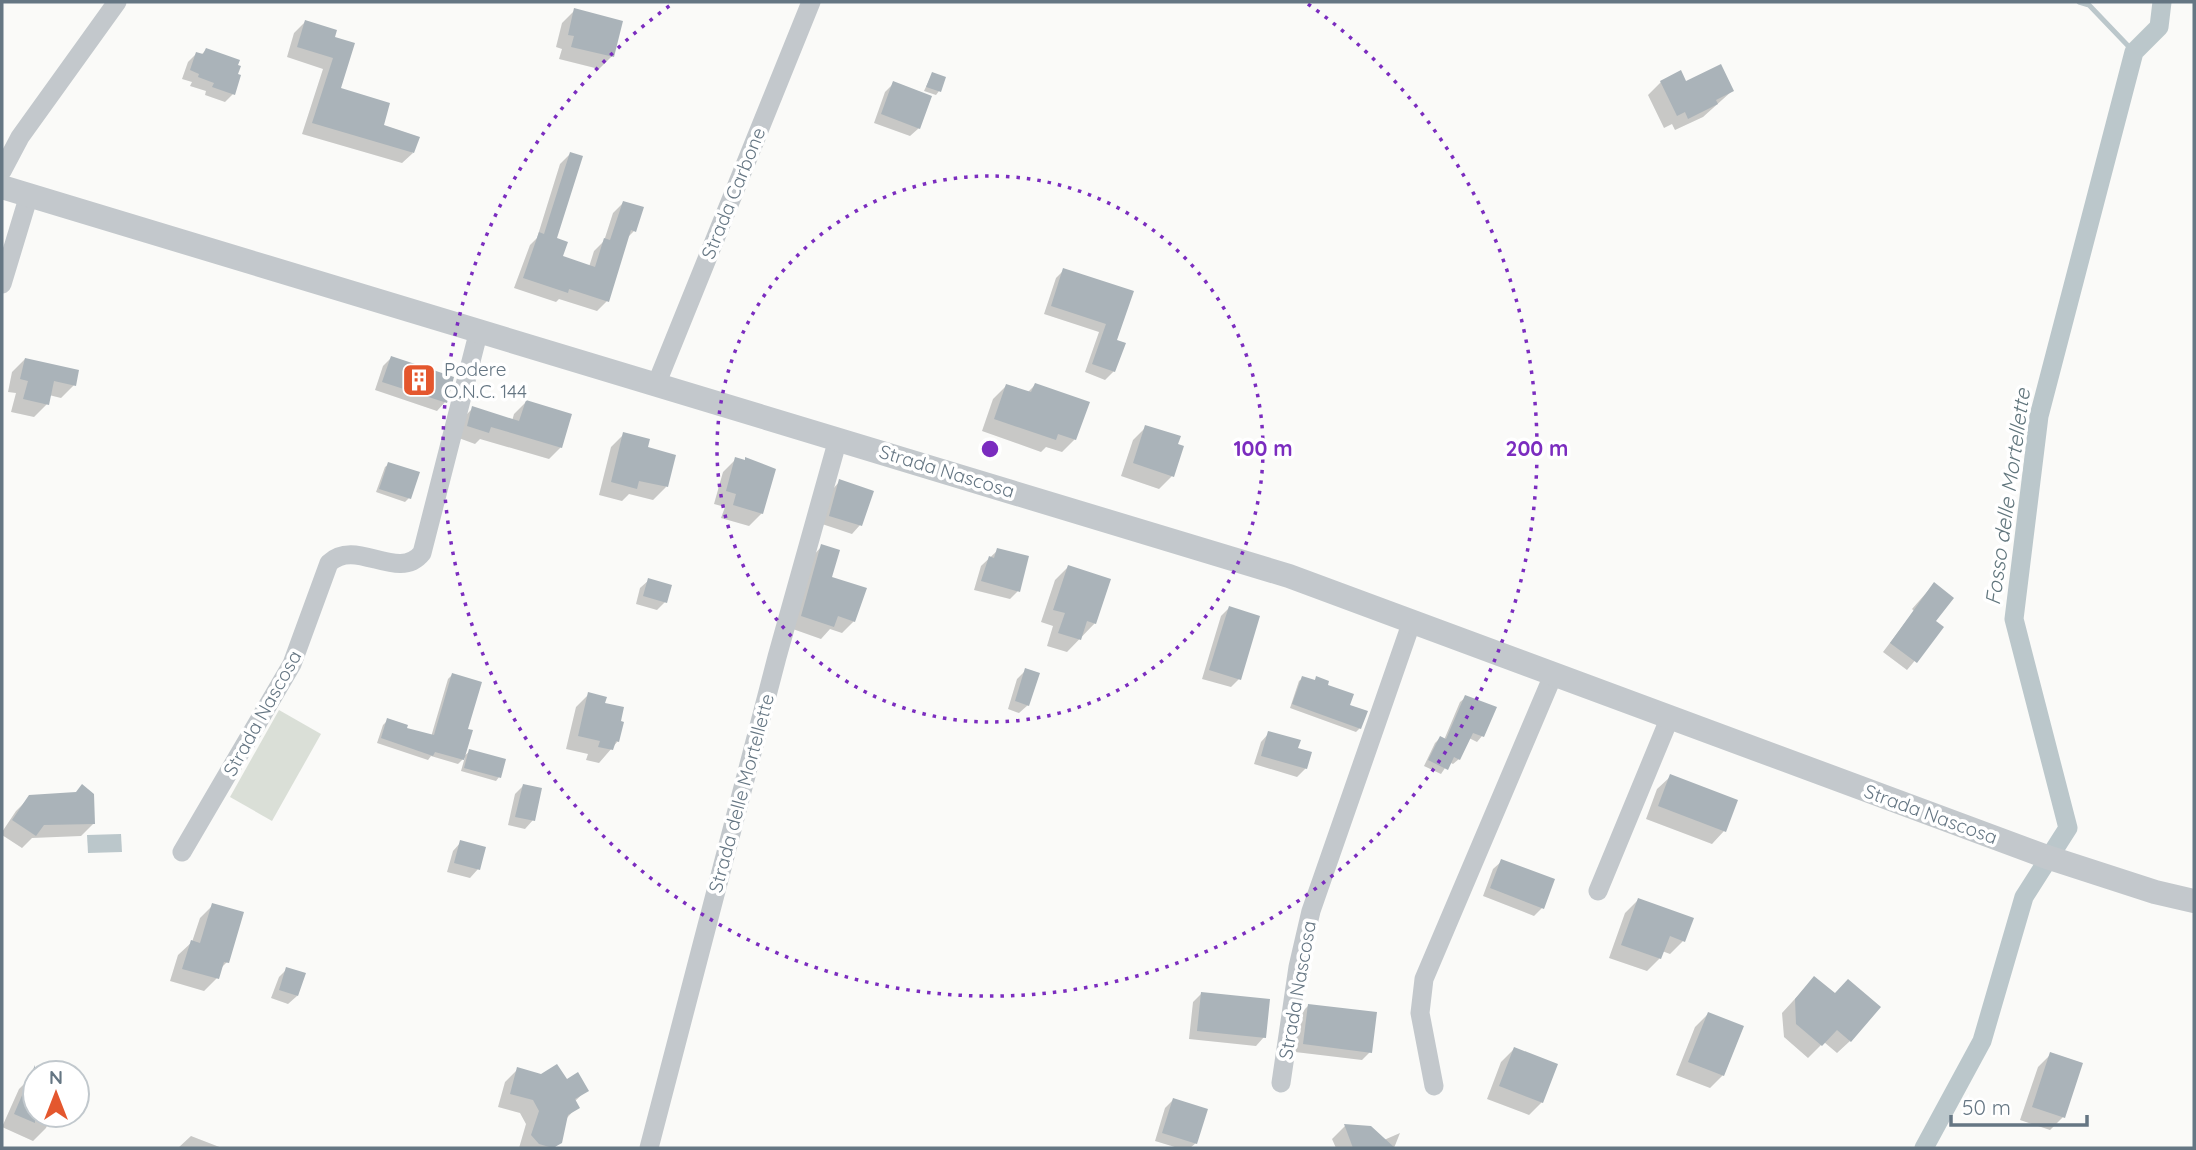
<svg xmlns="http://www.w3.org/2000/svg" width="2196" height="1150" viewBox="0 0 2196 1150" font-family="Quicksand,sans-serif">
  <rect width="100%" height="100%" fill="#fafaf8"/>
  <!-- green -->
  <path fill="#dadfd7" d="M 279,710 L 321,734 L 272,821 L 230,797 Z"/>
  <!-- water -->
  <path fill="#bbc7cb" d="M 121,834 L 122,852 L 88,853 L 87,835 Z"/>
  <!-- shadow -->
  <path fill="#0003" d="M 575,10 L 612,56 L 599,69 L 559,59 L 562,49 L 556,47 L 562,23 Z
    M 305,22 L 332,38 L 339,89 L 413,153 L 402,163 L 302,134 L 323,69 L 287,57 L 294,33 Z
    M 206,50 L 233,94 L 225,102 L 205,95 L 206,91 L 190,86 L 192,82 L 182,79 L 188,62 L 196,54 L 201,55 Z
    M 932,74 L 939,91 L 936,95 L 924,91 Z
    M 1661,82 L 1685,83 L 1732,91 L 1703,117 L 1675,130 L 1672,124 L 1664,128 L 1648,95 Z
    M 893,84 L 919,128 L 910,136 L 874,123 L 885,92 Z
    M 570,154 L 555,240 L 561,257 L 589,267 L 594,251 L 604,241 L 613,213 L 623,203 L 634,231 L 627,238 L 607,301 L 597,311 L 559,299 L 556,302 L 514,288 L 530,245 L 537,238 L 560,164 Z
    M 1064,270 L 1131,292 L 1115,341 L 1114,371 L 1105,380 L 1085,372 L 1099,332 L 1044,314 L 1056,278 Z
    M 391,358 L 452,378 L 445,402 L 437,411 L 375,390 L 383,366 Z
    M 25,359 L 74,385 L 61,398 L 49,395 L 47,404 L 34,417 L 11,412 L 16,393 L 8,392 L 12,372 Z
    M 1035,385 L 1075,439 L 1062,452 L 1046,447 L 1041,452 L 982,431 L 993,399 L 1006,386 L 1027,393 Z
    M 526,402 L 561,447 L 549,459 L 480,439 L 475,444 L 456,437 L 461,420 L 473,408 L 512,421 L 514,414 Z
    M 1146,427 L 1172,476 L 1159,489 L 1121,476 L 1133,440 Z
    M 624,434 L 645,449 L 666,487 L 653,500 L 629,494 L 622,501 L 599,495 L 611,447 Z
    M 736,459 L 744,461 L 746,459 L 762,513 L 749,526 L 721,518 L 725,507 L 714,504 L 723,472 Z
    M 389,464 L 417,473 L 409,498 L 405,502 L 376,492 L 385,467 Z
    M 840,481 L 860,525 L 852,534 L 822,524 L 832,490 Z
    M 822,546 L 830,578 L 854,621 L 842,633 L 830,629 L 821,639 L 790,628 L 810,559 Z
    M 998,550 L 1018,591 L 1010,599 L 974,590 L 981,566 Z
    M 1068,567 L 1095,623 L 1067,652 L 1047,646 L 1053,626 L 1041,622 L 1055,580 Z
    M 649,580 L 665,602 L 657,610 L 636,604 L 640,588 Z
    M 1934,584 L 1933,621 L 1942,628 L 1907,670 L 1883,652 L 1914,611 L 1912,609 Z
    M 1229,608 L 1239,679 L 1231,687 L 1202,679 L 1221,616 Z
    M 1026,670 L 1028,705 L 1019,713 L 1008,709 L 1017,679 Z
    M 452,675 L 466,730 L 463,757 L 470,751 L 499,777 L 496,781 L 461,771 L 465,757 L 458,764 L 431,756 L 428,760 L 377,743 L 383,725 L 388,720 L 405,729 L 431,737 L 448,679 Z
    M 1303,678 L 1313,682 L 1317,678 L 1348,706 L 1360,728 L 1356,732 L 1290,708 L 1299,681 Z
    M 589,694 L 603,704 L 618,741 L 599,763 L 586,760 L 588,754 L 566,749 L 576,707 Z
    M 1466,697 L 1482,736 L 1477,742 L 1469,738 L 1459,759 L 1453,764 L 1449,762 L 1441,774 L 1424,766 L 1435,743 L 1440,738 L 1444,740 L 1460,702 Z
    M 1269,733 L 1296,749 L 1306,768 L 1297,777 L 1254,764 L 1261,742 Z
    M 1670,777 L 1724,831 L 1712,844 L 1646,819 L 1657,789 Z
    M 523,786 L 533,820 L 525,829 L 508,825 L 515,794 Z
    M 30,797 L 94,823 L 81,836 L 32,838 L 22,848 L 2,835 L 2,832 L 16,811 Z
    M 461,842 L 478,869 L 470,878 L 447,872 L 453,851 Z
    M 1502,861 L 1542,908 L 1534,916 L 1483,896 L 1493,869 Z
    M 1638,900 L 1683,941 L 1670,954 L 1662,951 L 1660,958 L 1647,971 L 1609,958 L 1625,913 Z
    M 213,905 L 227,962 L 219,970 L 217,978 L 204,991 L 170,981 L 178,955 L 192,942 L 200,918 Z
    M 287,969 L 297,996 L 288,1004 L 271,998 L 279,977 Z
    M 1814,978 L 1850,1041 L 1837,1053 L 1824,1042 L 1808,1058 L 1784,1037 L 1782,1013 Z
    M 1202,993 L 1264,1037 L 1256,1046 L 1189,1039 L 1193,1002 Z
    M 1308,1006 L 1370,1052 L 1362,1060 L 1295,1052 L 1300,1014 Z
    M 1708,1014 L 1723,1075 L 1710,1088 L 1676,1075 L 1695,1027 Z
    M 1514,1049 L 1542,1102 L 1529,1115 L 1487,1099 L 1501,1062 Z
    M 2051,1054 L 2063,1117 L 2050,1130 L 2020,1120 L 2038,1067 Z
    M 518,1069 L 566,1081 L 587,1090 L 574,1102 L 577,1107 L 566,1119 L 560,1142 L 554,1148 L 519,1148 L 526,1124 L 520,1113 L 498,1107 L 505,1082 Z
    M 32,1076 L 35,1077 L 35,1115 L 52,1115 L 46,1128 L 33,1141 L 2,1127 L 19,1089 Z
    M 1173,1100 L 1196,1143 L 1190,1148 L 1178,1148 L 1155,1141 L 1165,1108 Z
    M 1345,1126 L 1384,1140 L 1400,1133 L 1394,1148 L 1336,1148 L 1332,1139 Z
    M 191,1136 L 222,1148 L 178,1148 Z"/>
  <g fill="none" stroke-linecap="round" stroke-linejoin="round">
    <!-- stream -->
    <path stroke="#bbc7cb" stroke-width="5" d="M 2079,2 L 2089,5 L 2134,52"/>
    <!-- canal -->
    <path stroke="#bbc7cb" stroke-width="19" d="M 1924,1148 L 1982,1041 L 2024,897 L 2068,828 L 2014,619 L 2039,416 L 2134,52 L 2159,27 L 2162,2"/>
  </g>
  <!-- building -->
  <path fill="#aab3b9" d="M 574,8 L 623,21 L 614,57 L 571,47 L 574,36 L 568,35 Z
    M 305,20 L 337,30 L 335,37 L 355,43 L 341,88 L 390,103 L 384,125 L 420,137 L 414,153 L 312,123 L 333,58 L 297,47 Z
    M 206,48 L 240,60 L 238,65 L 241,66 L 238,74 L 241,75 L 235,95 L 212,87 L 214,83 L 198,77 L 199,74 L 190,70 L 196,52 L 203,54 Z
    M 1721,64 L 1734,91 L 1716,100 L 1718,104 L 1688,119 L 1685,112 L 1677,116 L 1660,81 L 1681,70 L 1686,81 Z
    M 932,72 L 946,77 L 941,92 L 926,87 Z
    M 893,81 L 932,96 L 920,129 L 881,114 Z
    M 570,152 L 583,156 L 557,238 L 568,242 L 563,256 L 595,267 L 604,238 L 610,240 L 623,201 L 644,207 L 636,232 L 631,230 L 609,302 L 569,289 L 568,293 L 523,278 L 539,232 L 544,234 Z
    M 1063,268 L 1134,291 L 1117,340 L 1126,343 L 1115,372 L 1092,364 L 1106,324 L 1051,306 Z
    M 391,356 L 454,377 L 447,403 L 382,382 Z
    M 25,358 L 79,370 L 76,386 L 54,381 L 49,405 L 23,399 L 28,381 L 20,379 Z
    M 1035,383 L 1090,402 L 1076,440 L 1058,434 L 1056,440 L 994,419 L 1006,384 L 1031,392 Z
    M 526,400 L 572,414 L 562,448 L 491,427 L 489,433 L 467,426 L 472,406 L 519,421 Z
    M 1145,425 L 1181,436 L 1178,444 L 1184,446 L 1174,477 L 1133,463 Z
    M 623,432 L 650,439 L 648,447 L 676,455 L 668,487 L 639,481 L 637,489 L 611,482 Z
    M 735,457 L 745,460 L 745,457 L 776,469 L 763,514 L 733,505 L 736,494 L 726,491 Z
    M 388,462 L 420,472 L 411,499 L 379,489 Z
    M 839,479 L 874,491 L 862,526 L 829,516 Z
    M 821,544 L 840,550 L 832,577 L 867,588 L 855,622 L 838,616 L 834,627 L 801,616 Z
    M 997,548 L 1029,556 L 1020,592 L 981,581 L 989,556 L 994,558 Z
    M 1068,565 L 1111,579 L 1096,624 L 1087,621 L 1081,640 L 1058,633 L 1065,613 L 1053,610 Z
    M 648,578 L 672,585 L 667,603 L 643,596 Z
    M 1934,582 L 1954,598 L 1936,621 L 1944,627 L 1917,663 L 1890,643 Z
    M 1229,606 L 1260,616 L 1241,680 L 1209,670 Z
    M 1025,668 L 1040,673 L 1029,706 L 1015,701 Z
    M 452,673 L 482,682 L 468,729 L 473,730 L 464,760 L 435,752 L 433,756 L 381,738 L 387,718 L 408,725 L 407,728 L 434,735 Z
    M 1302,676 L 1315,680 L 1316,676 L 1329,681 L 1328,685 L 1354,694 L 1350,705 L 1368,711 L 1361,729 L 1292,704 Z
    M 588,692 L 607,697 L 605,703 L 624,707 L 621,721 L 624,722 L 619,742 L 616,741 L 613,750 L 598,747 L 600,741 L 578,736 Z
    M 1465,695 L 1497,707 L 1484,737 L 1473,733 L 1460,760 L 1454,757 L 1448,770 L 1428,760 L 1440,736 L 1446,739 Z
    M 1268,731 L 1301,740 L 1298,748 L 1312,752 L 1307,769 L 1261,756 Z
    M 469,749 L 506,759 L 501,778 L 464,768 Z
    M 1670,774 L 1738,800 L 1726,832 L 1658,806 Z
    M 82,784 L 94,794 L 95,824 L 44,825 L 36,836 L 12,820 L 29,795 L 76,792 Z
    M 523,784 L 542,788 L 535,821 L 515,817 Z
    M 460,840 L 486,847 L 480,870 L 454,863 Z
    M 1501,859 L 1555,879 L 1544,909 L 1490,888 Z
    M 1638,898 L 1694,918 L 1685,942 L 1670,936 L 1661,959 L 1621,945 Z
    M 212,903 L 244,912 L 229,963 L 224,962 L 219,979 L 182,969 L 191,940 L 200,943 Z
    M 286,967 L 306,973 L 298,996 L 279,990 Z
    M 1814,976 L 1835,993 L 1848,979 L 1881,1007 L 1851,1042 L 1837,1030 L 1822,1046 L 1796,1024 L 1795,999 Z
    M 1201,992 L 1270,999 L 1266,1038 L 1197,1031 Z
    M 1308,1004 L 1377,1012 L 1372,1053 L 1303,1044 Z
    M 1708,1012 L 1744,1026 L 1724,1076 L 1688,1062 Z
    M 1514,1047 L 1558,1064 L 1543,1103 L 1499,1086 Z
    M 2050,1052 L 2083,1063 L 2065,1118 L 2032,1107 Z
    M 557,1064 L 567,1079 L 578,1072 L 589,1091 L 575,1099 L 580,1108 L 568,1115 L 562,1143 L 553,1148 L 539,1144 L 531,1135 L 539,1111 L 533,1100 L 510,1094 L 517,1067 L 541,1074 Z
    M 35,1065 L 35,1123 L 14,1114 Z
    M 1173,1098 L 1208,1109 L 1197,1144 L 1162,1133 Z
    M 1344,1124 L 1371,1126 L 1395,1148 L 1353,1148 Z"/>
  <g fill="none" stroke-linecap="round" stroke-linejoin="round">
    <!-- minor -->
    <path stroke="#c3c8cc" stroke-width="19" d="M 2,171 L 20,137 L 117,2
      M 2,284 L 29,195
      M 656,385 L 811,2
      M 182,852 L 292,664 L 329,563 C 356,537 398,583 422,553 L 479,330
      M 1598,891 L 1670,717
      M 1281,1083 L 1298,967 L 1311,911 L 1412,621
      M 1434,1086 L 1420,1013 L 1424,979 L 1554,673
      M 649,1148 L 777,657 L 838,439"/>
    <!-- tertiary -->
    <path stroke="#c3c8cc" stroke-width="24" d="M 2,187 L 1289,576 L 2047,857 L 2155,892 L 2194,901"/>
  </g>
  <!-- distance rings -->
  <g fill="none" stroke="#7b2cbf" stroke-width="3.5" stroke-dasharray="3.5 7">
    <circle cx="990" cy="449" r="273"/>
    <path d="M1308 4A547 547 0 1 1 672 4"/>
  </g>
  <!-- icons -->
  <defs>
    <g id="building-square" transform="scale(1.75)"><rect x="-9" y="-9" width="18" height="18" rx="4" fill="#e4572e" stroke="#fff"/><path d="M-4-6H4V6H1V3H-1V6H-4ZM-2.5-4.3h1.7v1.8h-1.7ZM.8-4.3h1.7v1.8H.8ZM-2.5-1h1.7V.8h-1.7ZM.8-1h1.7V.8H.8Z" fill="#fff"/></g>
  </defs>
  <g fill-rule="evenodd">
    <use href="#building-square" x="419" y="380"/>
  </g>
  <g text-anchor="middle" stroke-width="7" stroke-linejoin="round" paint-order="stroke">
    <!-- street labels -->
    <g font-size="19" fill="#657683" stroke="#fff">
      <text transform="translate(733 193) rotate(-68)" y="7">Strada Carbone</text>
      <text transform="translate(947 471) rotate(17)" y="7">Strada Nascosa</text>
      <text transform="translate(262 713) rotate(-61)" y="7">Strada Nascosa</text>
      <text transform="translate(741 793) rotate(-75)" y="7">Strada delle Mortellette</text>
      <text transform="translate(1931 814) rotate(20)" y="7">Strada Nascosa</text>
      <text transform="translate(1297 990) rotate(-80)" y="7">Strada Nascosa</text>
    </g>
    <!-- poi labels -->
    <g font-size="19" fill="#657683" stroke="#fff" text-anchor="start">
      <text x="444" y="376">Podere<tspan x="444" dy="22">O.N.C. 144</tspan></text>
    </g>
    <!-- water labels -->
    <g font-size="21" font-style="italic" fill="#60757c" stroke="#fff">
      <text transform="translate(2008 497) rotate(-82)" y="7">Fosso delle Mortellette</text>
    </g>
  </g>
  <circle cx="990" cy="449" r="10" fill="#7b2cbf" stroke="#fff" stroke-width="3.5"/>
  <g font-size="21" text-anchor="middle" font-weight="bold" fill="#7b2cbf" stroke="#fff" stroke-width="7" stroke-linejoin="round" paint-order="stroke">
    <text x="1263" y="456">100 m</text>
    <text x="1537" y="456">200 m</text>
  </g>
  <!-- border -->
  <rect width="2196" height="1150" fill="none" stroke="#657683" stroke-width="7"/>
  <!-- north arrow -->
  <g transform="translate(56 1094)"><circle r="33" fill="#ffffff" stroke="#c1c8cd" stroke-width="2"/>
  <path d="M0-5L12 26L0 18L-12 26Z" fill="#e4572e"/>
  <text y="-10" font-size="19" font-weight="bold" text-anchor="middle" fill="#657683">N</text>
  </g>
  <!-- scale -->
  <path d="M1951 1115v10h136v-10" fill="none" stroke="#657683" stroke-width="3.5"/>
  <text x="1962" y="1115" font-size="21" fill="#657683" stroke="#ffffff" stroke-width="5" paint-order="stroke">50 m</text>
</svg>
